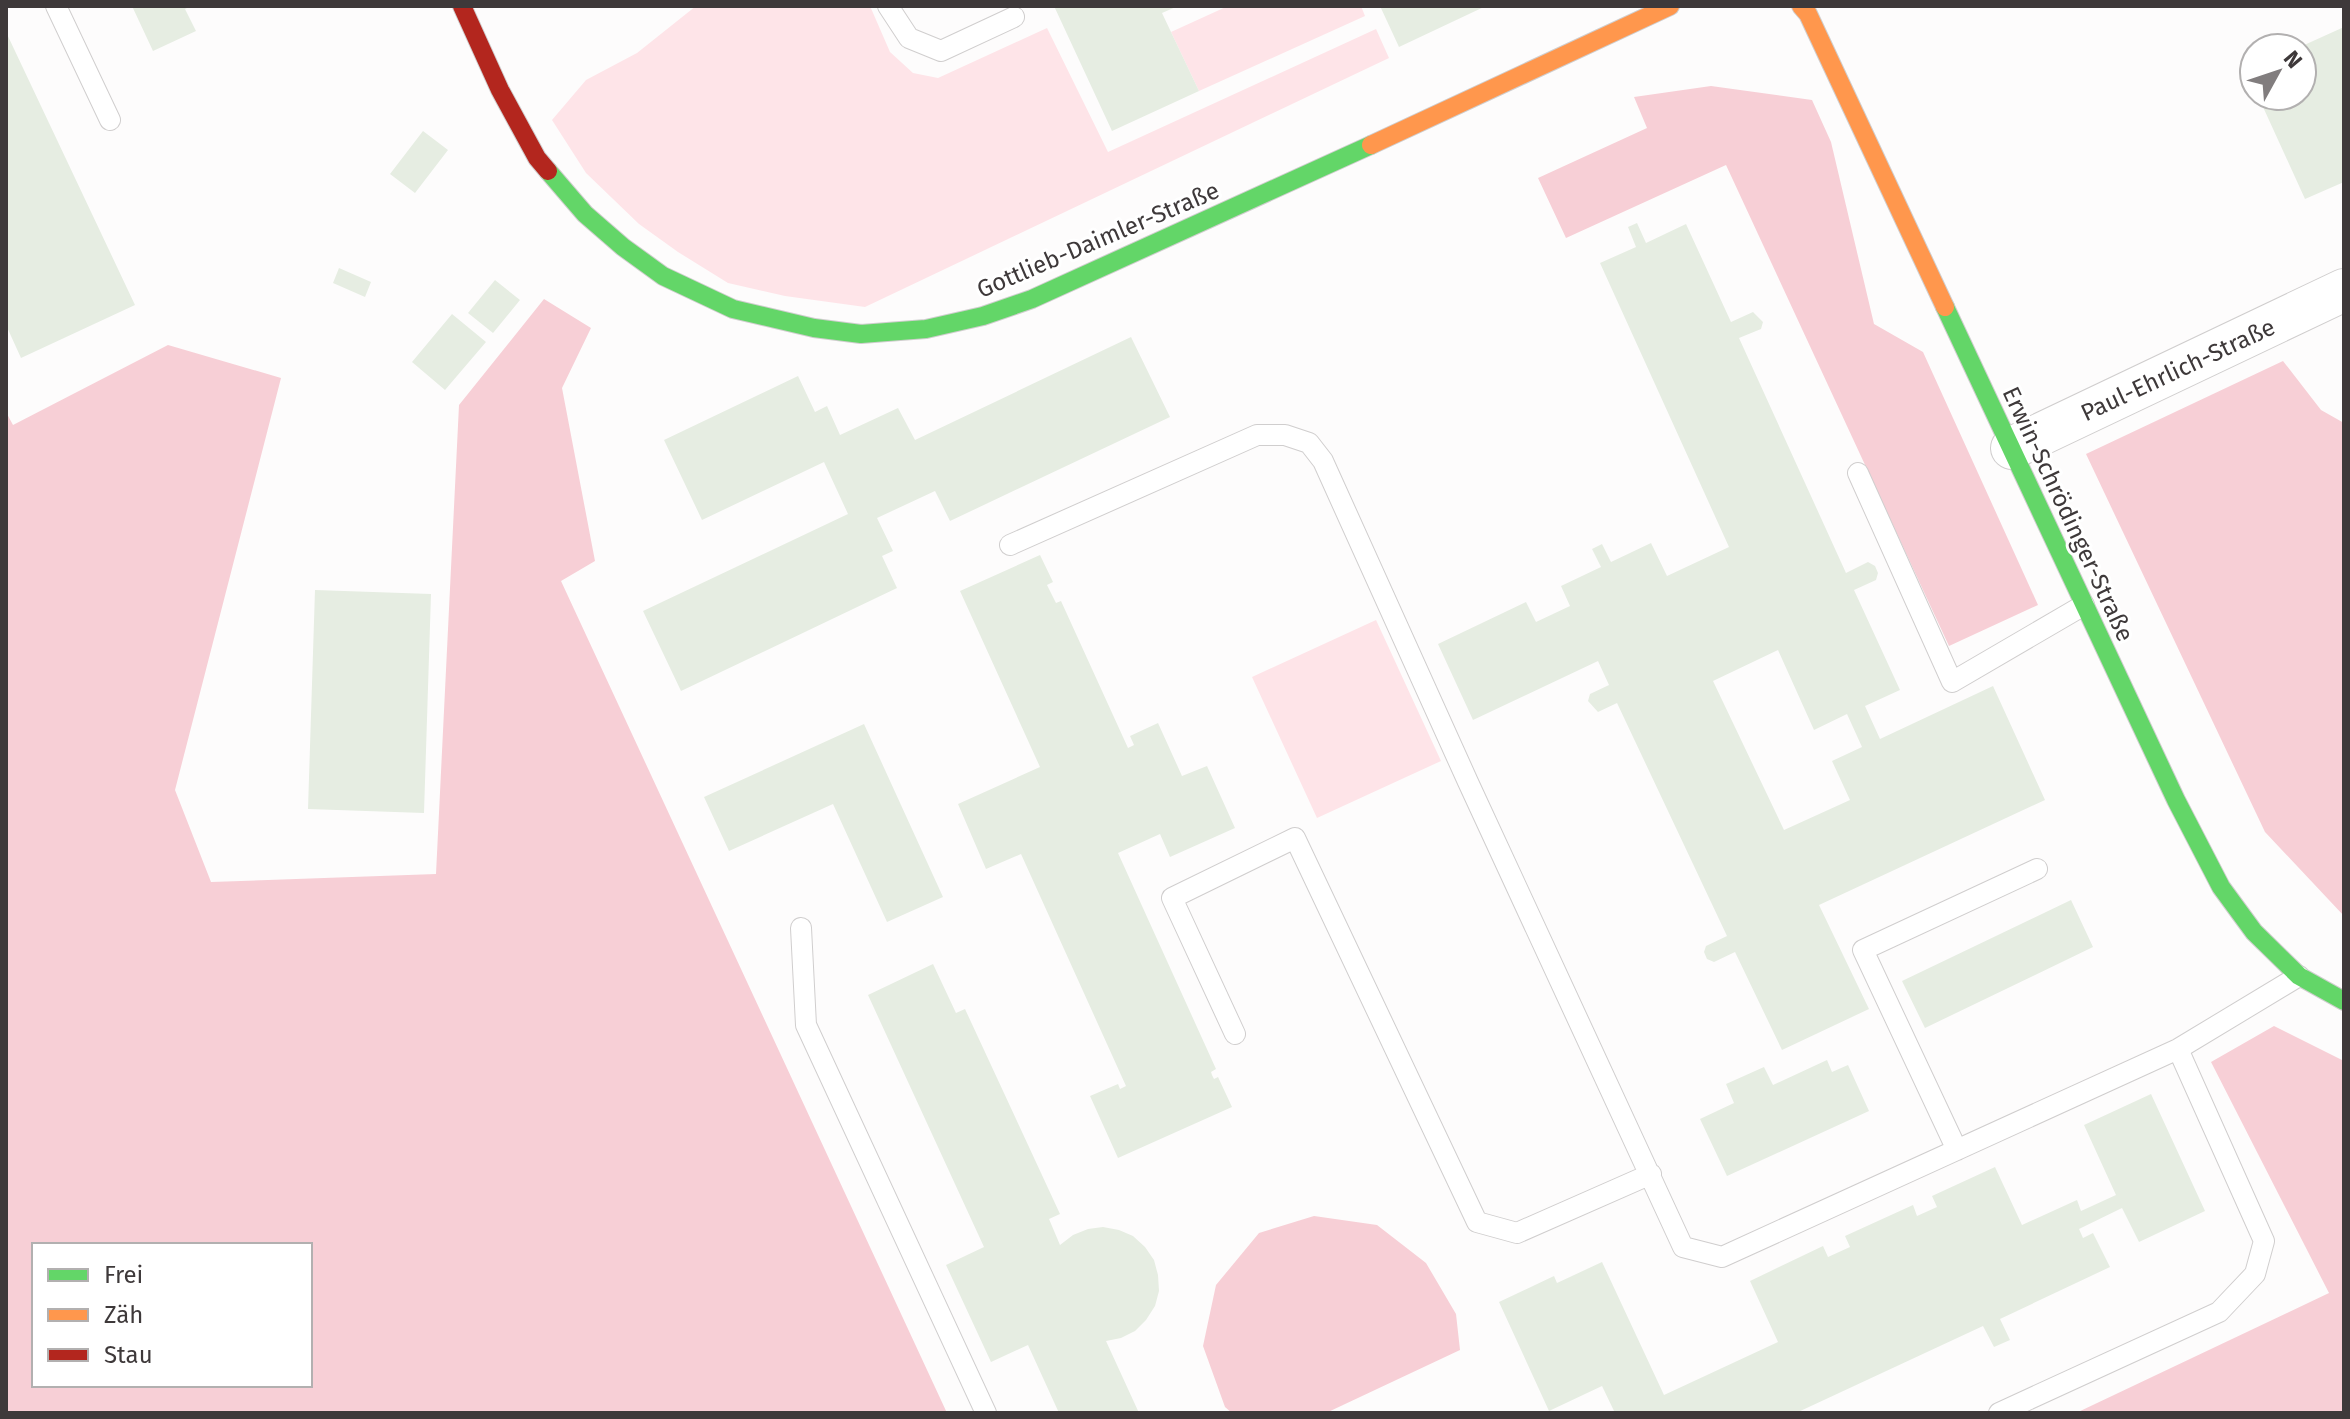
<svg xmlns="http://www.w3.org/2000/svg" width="2350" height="1419" viewBox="0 0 2350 1419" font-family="'Fira Sans',sans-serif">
  <rect width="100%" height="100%" fill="#fdfcfc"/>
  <!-- green -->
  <path fill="#fee4e8" d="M 696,6 L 870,6 L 890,52 L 913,73 L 938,78 L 1047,28 L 1108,152 L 1376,29 L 1389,58 L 865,307 L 785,296 L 728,283 L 678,252 L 639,224 L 586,173 L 552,120 L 586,80 L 637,53 Z
    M 1228,6 L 1361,6 L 1365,16 L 1199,91 L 1171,32 Z
    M 1376,620 L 1441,761 L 1317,818 L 1252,677 Z"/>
  <!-- forest -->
  <path fill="#f7cfd6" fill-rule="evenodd" d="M 1711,86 L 1812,100 L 1831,142 L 1874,324 L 1923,352 L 2038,605 L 1949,646 L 1726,165 L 1566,238 L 1538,178 L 1647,128 L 1634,97 Z
    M 544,299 L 591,328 L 562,388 L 595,561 L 561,581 L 947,1413 L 6,1413 L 6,412 L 13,425 L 168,345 L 281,378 L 175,790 L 211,882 L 436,874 L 459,405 ZM 34,1245 L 310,1245 L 310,1385 L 34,1385 Z
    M 2283,361 L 2321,410 L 2344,423 L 2344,916 L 2265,832 L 2086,454 Z
    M 2274,1026 L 2344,1061 L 2344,1413 L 2076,1413 L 2329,1293 L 2211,1062 Z
    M 1314,1216 L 1377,1225 L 1426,1263 L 1456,1314 L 1460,1350 L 1326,1413 L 1232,1413 L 1225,1407 L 1203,1346 L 1216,1285 L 1259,1233 Z"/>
  <!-- building -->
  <path fill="#e6ede2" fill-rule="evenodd" d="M 132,6 L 191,6 L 185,9 L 196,31 L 153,51 Z
    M 1054,6 L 1178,6 L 1162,13 L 1199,91 L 1112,131 Z
    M 1380,6 L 1486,6 L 1399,47 Z
    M 2344,27 L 2344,182 L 2305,199 L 2258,96 L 2302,96 L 2302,46 Z
    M 6,32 L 135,305 L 21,358 L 6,325 Z
    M 423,131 L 448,150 L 415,193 L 390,174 Z
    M 1637,223 L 1646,243 L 1686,224 L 1731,322 L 1753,312 L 1763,322 L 1761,329 L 1739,338 L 1846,573 L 1868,562 L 1875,566 L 1878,573 L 1876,580 L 1854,590 L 1900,690 L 1865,706 L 1880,739 L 1993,686 L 2045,800 L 1819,905 L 1869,1009 L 1782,1050 L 1735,952 L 1714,962 L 1707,959 L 1704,952 L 1706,946 L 1727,936 L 1617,703 L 1598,712 L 1588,701 L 1590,694 L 1609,685 L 1598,661 L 1473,720 L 1438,644 L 1526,602 L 1536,622 L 1570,606 L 1561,586 L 1601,567 L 1592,549 L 1602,544 L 1611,562 L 1651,543 L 1667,576 L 1729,547 L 1600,263 L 1636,247 L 1628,227 ZM 1778,650 L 1814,730 L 1847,714 L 1862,747 L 1832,761 L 1850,800 L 1784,830 L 1713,681 Z
    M 339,268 L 371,282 L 365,297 L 333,283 Z
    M 495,280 L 520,300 L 493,333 L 468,313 Z
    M 452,314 L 486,342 L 445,390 L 412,362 Z
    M 1131,337 L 1170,417 L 950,521 L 935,491 L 877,518 L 893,551 L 882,556 L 897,588 L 681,691 L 643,611 L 848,514 L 824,462 L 702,520 L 664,440 L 798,376 L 815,412 L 827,406 L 840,435 L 898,408 L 915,440 Z
    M 1040,555 L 1053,582 L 1047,585 L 1056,603 L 1061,601 L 1128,748 L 1134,745 L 1130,736 L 1158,723 L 1182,776 L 1207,766 L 1235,828 L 1170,857 L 1160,834 L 1118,853 L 1216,1069 L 1211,1072 L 1212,1075 L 1214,1079 L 1218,1077 L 1232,1107 L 1118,1158 L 1090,1096 L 1118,1084 L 1120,1089 L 1126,1086 L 1021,854 L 986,869 L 958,804 L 1040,767 L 960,591 Z
    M 315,590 L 431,594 L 424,813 L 308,809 Z
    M 864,724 L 943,897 L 887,922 L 833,804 L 729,851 L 704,797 Z
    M 2071,900 L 2093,947 L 1925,1028 L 1902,981 Z
    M 933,964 L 956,1013 L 965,1009 L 1060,1214 L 1049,1219 L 1060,1245 L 1073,1235 L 1088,1229 L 1103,1227 L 1119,1230 L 1133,1236 L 1145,1247 L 1154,1260 L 1158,1275 L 1159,1291 L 1155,1306 L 1146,1320 L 1135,1331 L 1121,1338 L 1106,1341 L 1139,1413 L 1059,1413 L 1028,1345 L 991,1362 L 946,1265 L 984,1247 L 868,995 Z
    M 1827,1060 L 1832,1072 L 1848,1065 L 1869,1111 L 1727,1176 L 1700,1119 L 1734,1103 L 1726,1084 L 1764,1067 L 1773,1085 Z
    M 2151,1094 L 2205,1211 L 2139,1242 L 2122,1208 L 2079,1229 L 2083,1238 L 2093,1233 L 2110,1267 L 2000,1319 L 2010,1340 L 1994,1347 L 1983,1326 L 1796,1413 L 1615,1413 L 1602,1386 L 1549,1411 L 1499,1302 L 1554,1276 L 1557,1283 L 1602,1262 L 1664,1395 L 1778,1342 L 1750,1281 L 1823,1246 L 1828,1257 L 1850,1247 L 1845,1236 L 1913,1205 L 1917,1216 L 1937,1207 L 1932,1196 L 1995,1167 L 2022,1225 L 2077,1200 L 2081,1211 L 2116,1195 L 2084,1125 Z"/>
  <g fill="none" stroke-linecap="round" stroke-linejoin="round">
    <!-- lane casing -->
    <g stroke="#d0cece" stroke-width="22">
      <path id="lane" d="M 56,6 L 110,120
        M 888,6 L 909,38 L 941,51 L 1014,17
        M 1858,473 L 1952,682 L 2084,605
        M 1010,545 L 1257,435 L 1285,435 L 1309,443 L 1323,461 L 1468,782 L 1683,1247 L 1722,1257 L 2178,1049 L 2299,976
        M 801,928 L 806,1025 L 986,1413
        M 1235,1034 L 1172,898 L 1295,838 L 1477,1222 L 1517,1233 L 1651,1174
        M 1957,1150 L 1863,950 L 2037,869
        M 1999,1413 L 2219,1312 L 2255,1274 L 2264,1241 L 2178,1049"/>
    </g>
    <!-- street casing -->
    <g stroke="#d0cece" stroke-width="44">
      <path id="street" d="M 2012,448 L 2344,290"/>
    </g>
    <!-- fast casing -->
    <g stroke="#d0cece" stroke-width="20">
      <path id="fast" d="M 548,171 L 585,214 L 623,247 L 663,276 L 733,309 L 814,328 L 861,334 L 926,329 L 983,316 L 1032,299 L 1371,145
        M 1945,307 L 2176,800 L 2221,887 L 2254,932 L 2299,976 L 2344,1001"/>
    </g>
    <!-- slow casing -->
    <g stroke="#d0cece" stroke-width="20">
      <path id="slow" d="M 1801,6 L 1808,14 L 1945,307
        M 1371,145 L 1670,6"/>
    </g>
    <!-- jam casing -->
    <g stroke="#d0cece" stroke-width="20">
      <path id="jam" d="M 462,6 L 500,90 L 537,158 L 548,171"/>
    </g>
    <!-- lane -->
    <use href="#lane" stroke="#fff" stroke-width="20"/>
    <!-- street -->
    <use href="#street" stroke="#fff" stroke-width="42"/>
    <!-- fast -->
    <use href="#fast" stroke="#63d668" stroke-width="18"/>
    <!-- slow -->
    <use href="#slow" stroke="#ff974d" stroke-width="18"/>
    <!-- jam -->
    <use href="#jam" stroke="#b3261e" stroke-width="18"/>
  </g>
  <g text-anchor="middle" stroke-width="6" stroke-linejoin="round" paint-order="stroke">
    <!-- street labels -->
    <g font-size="24" fill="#3e393a" stroke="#fff">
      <text transform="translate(1098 240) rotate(-23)" y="8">Gottlieb-Daimler-Straße</text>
      <text transform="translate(2178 370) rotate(-25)" y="8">Paul-Ehrlich-Straße</text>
      <text transform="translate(2068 514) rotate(65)" y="8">Erwin-Schrödinger-Straße</text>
    </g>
  </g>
  <!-- border -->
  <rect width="2350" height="1419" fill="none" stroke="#3e393a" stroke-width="16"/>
  <!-- legend -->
  <rect x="32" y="1243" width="280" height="144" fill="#ffffff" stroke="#b2b0b0" stroke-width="2"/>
  <rect x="48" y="1269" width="40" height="12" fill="#63d668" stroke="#b2b0b0" stroke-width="2"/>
  <text x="104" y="1283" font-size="24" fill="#3e393a">Frei</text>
  <rect x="48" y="1309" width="40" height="12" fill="#ff974d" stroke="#b2b0b0" stroke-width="2"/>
  <text x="104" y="1323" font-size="24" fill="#3e393a">Zäh</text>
  <rect x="48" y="1349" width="40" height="12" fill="#b3261e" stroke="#b2b0b0" stroke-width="2"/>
  <text x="104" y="1363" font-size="24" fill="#3e393a">Stau</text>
  <!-- north arrow -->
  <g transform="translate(2278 72) rotate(50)"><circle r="38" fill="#ffffff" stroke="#b2b0b0" stroke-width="2"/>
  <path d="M0-6L14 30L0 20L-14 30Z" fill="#817d7e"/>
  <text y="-12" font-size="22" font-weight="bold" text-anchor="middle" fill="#3e393a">N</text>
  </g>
</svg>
